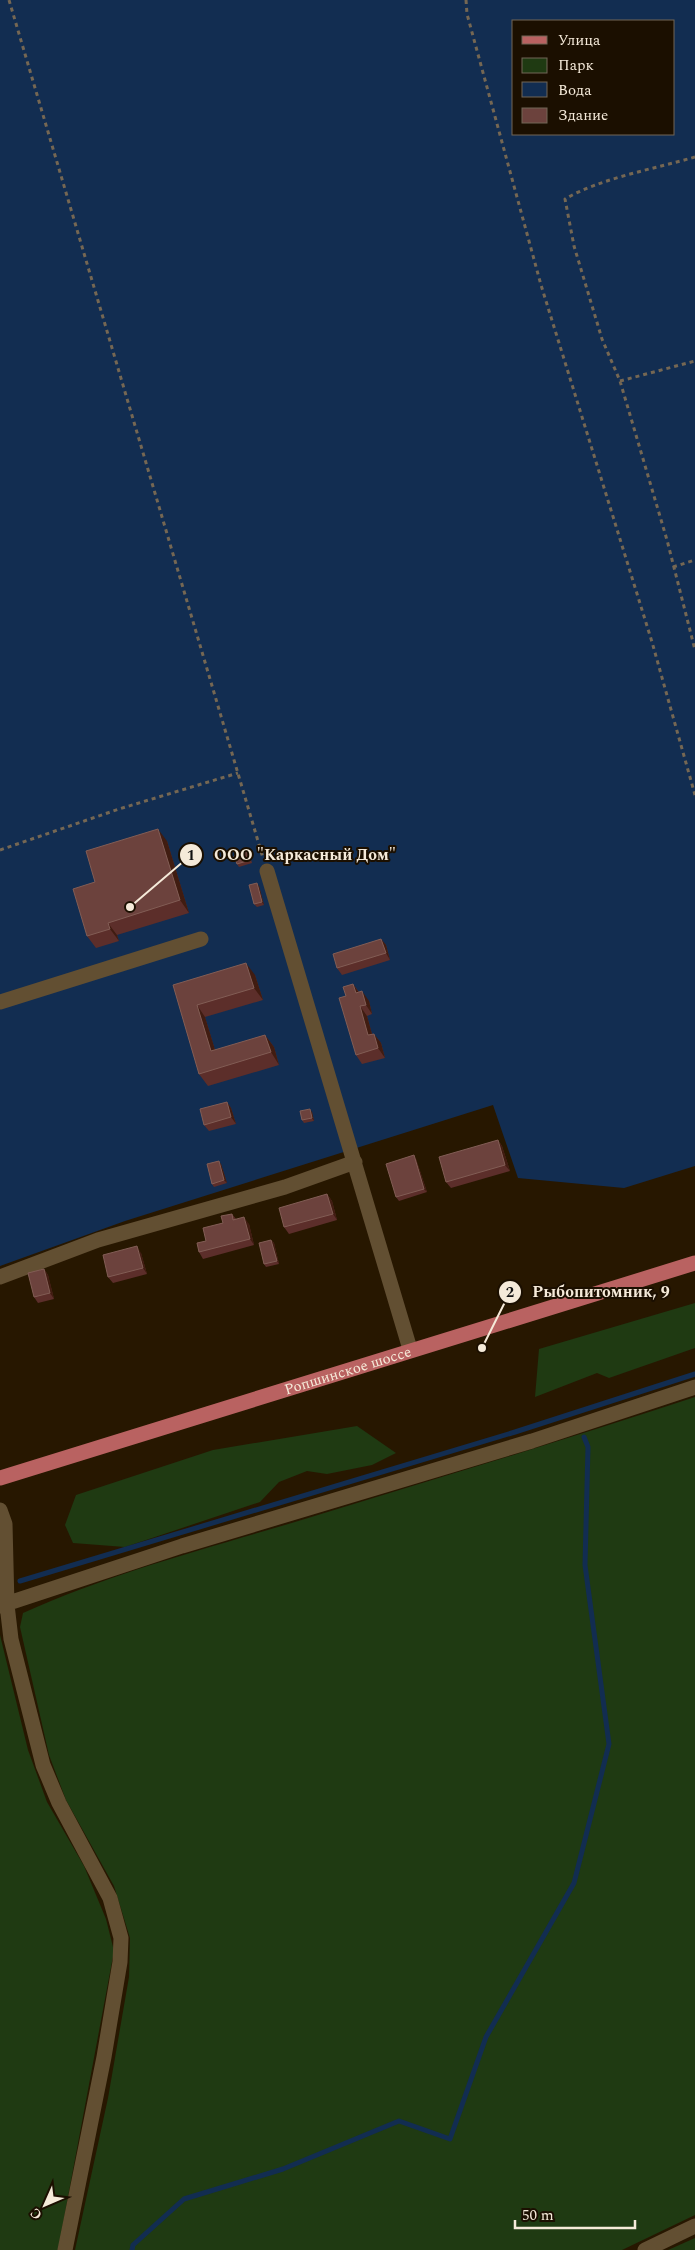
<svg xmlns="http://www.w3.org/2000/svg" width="695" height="2250" viewBox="0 0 695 2250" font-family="Spectral,serif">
  <rect width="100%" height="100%" fill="#271700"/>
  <!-- green -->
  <path fill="#1f3a12" d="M 695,1303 L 695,1348 L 609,1378 L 597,1373 L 535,1397 L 539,1349 Z
    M 695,1397 L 695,2215 L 622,2250 L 75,2250 L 108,2098 L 129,1977 L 130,1938 L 114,1886 L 66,1800 L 49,1755 L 20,1627 L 23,1613 C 109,1574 204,1549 295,1522 C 429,1481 562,1441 695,1397 Z
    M 357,1426 L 396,1453 L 372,1465 L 327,1474 L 307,1471 L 279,1482 L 260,1502 L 125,1547 L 73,1543 L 65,1525 L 76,1495 L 213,1450 Z
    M 0,1635 L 28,1750 L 47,1802 L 84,1866 L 106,1919 L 114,1951 L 58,2250 L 0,2250 Z
    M 695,2238 L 695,2250 L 668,2250 Z"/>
  <!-- water -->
  <path fill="#122d51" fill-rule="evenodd" d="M 0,0 L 695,0 L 695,1166 L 624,1188 L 518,1178 L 493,1105 L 125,1221 L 0,1266 ZM 514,21 L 674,21 L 674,134 L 514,134 Z"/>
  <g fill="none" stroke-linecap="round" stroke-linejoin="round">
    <!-- stream -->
    <path stroke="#122d51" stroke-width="5" d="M 20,1581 L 515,1432 L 695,1374
      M 132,2250 L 133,2245 L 184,2199 L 283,2169 L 399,2121 L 450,2139 L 486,2037 L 574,1883 L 609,1744 L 585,1565 L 588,1447 L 584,1437"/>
    <!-- path -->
    <path stroke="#756753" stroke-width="3" stroke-dasharray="4 4" stroke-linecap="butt" d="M 9,0 L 263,858
      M 466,0 L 467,14 L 541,285 L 652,642 L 695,795
      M 695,157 C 654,169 601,178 565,199 L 574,246 L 602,339 L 620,381 L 667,540 L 695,650
      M 620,381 L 695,361
      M 673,567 L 695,560
      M 0,850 L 119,809 L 238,773"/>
    <!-- minor -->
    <path stroke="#624f32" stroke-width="15" d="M 267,871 L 410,1349
      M 0,1002 L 201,939
      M 0,1277 L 98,1240 L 285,1187 L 355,1162
      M 0,1510 L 5,1524 L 7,1605 L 11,1639 L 43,1765 L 59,1803 L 110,1898 L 121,1938 L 120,1962 L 104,2057 L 65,2250
      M 0,1606 L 182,1546 L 532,1441 L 695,1387
      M 645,2250 L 695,2226"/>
    <!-- major -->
    <path stroke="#b96261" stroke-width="15" id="s1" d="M 0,1478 L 695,1263"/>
  </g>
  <!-- wall -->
  <path fill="#5c2e2a" d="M 167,841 L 189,913 L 117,935 L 119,941 L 96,948 L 87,936 L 95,882 Z
    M 247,852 L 250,856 L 252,863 L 239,867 L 237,864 Z
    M 259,886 L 264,905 L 257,907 L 254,904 Z
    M 381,939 L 386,945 L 390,960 L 342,975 L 337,968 Z
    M 255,975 L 263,1000 L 205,1017 L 215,1050 L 265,1035 L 274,1047 L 279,1065 L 208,1086 L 199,1074 L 173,985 Z
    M 353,984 L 359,992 L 369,1001 L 372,1014 L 367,1016 L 372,1034 L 374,1034 L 381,1043 L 385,1058 L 362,1064 L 356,1055 L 346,996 Z
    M 227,1102 L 231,1108 L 236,1124 L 209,1131 L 204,1125 Z
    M 312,1112 L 314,1121 L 304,1123 L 302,1120 Z
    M 498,1140 L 502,1146 L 510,1171 L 451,1188 L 446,1182 Z
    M 416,1159 L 427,1192 L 399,1201 L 396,1197 Z
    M 221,1164 L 227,1183 L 214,1187 L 212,1184 Z
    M 327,1194 L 332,1201 L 337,1220 L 289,1234 L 284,1227 Z
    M 232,1214 L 236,1219 L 249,1224 L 254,1245 L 203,1259 L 199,1252 L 206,1241 Z
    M 271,1240 L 274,1243 L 279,1264 L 266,1267 L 264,1264 Z
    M 141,1253 L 147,1274 L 113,1283 L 108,1277 Z
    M 44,1269 L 48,1275 L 54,1299 L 38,1303 L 34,1297 Z"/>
  <!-- shaded-wall -->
  <path fill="#401c11" d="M 158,829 L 167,841 L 189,913 L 180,900 Z
    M 257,883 L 259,886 L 264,905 L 262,902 Z
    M 108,923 L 117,935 L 119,941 L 110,929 Z
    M 381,939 L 386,945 L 390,960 L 386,953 Z
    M 246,963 L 255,975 L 263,1000 L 254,988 Z
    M 353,984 L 360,994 L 356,993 Z
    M 362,991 L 369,1001 L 372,1014 L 366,1005 Z
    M 197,1005 L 205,1017 L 219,1063 L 211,1051 Z
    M 360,1006 L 367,1016 L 375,1045 L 368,1035 Z
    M 374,1034 L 381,1043 L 385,1058 L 378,1048 Z
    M 265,1035 L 274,1047 L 279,1065 L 271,1052 Z
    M 227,1102 L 231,1108 L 236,1124 L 231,1117 Z
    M 310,1109 L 312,1112 L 314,1121 L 312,1118 Z
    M 498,1140 L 502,1146 L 510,1171 L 505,1165 Z
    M 414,1155 L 416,1159 L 427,1192 L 424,1189 Z
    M 219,1161 L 221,1164 L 227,1183 L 224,1180 Z
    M 327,1194 L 332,1201 L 337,1220 L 333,1214 Z
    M 244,1217 L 249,1224 L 254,1245 L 250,1239 Z
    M 271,1240 L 274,1243 L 279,1264 L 277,1261 Z
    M 137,1246 L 141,1253 L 147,1274 L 143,1268 Z
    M 44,1269 L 48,1275 L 54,1299 L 50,1293 Z"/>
  <!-- building -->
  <path fill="#6c423d" stroke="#825d55" d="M 158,829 L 180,900 L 108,923 L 110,929 L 87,936 L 73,889 L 95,882 L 86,851 Z
    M 247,852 L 250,860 L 237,864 L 234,856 Z
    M 257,883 L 262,902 L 254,904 L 249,885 Z
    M 381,939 L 386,953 L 337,968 L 333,954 Z
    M 246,963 L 254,988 L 197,1005 L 211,1051 L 265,1035 L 271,1052 L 199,1074 L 173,985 Z
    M 353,984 L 356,993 L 362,991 L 366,1005 L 360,1006 L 368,1035 L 374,1034 L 378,1048 L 356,1055 L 339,998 L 346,996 L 343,987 Z
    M 227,1102 L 231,1117 L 204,1125 L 200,1109 Z
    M 310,1109 L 312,1118 L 302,1120 L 300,1111 Z
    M 498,1140 L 505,1165 L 446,1182 L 439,1157 Z
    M 414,1155 L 424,1189 L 396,1197 L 386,1164 Z
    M 219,1161 L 224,1180 L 212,1184 L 207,1164 Z
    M 327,1194 L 333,1214 L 284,1227 L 279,1208 Z
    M 232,1214 L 233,1220 L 244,1217 L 250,1239 L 199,1252 L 197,1243 L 206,1241 L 203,1228 L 223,1223 L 221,1216 Z
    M 271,1240 L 277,1261 L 264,1264 L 259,1243 Z
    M 137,1246 L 143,1268 L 108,1277 L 103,1255 Z
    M 44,1269 L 50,1293 L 34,1297 L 28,1273 Z"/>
  <g text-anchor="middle" stroke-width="4" stroke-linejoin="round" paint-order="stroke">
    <!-- street labels -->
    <g font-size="15" fill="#f5ead9" stroke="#1b0f00">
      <text dy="5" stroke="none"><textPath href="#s1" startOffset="364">Ропшинское шоссе</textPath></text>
    </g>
  </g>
  <!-- callouts -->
  <path fill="none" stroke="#f5ead9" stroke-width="2" d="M130 907L191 855M482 1348L510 1292"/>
  <g fill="#f5ead9" stroke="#1b0f00" stroke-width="2">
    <circle cx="130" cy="907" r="5"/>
    <circle cx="482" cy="1348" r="5"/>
    <circle cx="191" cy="855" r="12"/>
    <circle cx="510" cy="1292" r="12"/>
  </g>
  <g font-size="15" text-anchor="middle" font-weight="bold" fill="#111">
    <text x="191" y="860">1</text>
    <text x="510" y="1297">2</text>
  </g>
  <g font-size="16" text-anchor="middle" font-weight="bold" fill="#f5ead9" stroke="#1b0f00" stroke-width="4" stroke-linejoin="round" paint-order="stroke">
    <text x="305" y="860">ООО "Каркасный Дом"</text>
    <text x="601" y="1297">Рыбопитомник, 9</text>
  </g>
  <!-- legend -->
  <rect x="512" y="20" width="162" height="115" fill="#1b0f00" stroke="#726757"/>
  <rect x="522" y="36" width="25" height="8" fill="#b96261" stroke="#726757"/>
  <text x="558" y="45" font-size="15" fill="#f5ead9">Улица</text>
  <rect x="522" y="58" width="25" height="15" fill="#1f3a12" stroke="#726757"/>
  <text x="558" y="70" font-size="15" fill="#f5ead9">Парк</text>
  <rect x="522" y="82" width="25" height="15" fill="#122d51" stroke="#726757"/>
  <text x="558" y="95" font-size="15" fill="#f5ead9">Вода</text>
  <rect x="522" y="108" width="25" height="15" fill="#6c423d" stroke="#726757"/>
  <text x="558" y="120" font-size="15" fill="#f5ead9">Здание</text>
  <!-- north arrow -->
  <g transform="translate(45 2205) rotate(225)" stroke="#1b0f00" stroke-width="4" paint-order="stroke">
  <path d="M0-4L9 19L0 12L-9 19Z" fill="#f5ead9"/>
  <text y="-8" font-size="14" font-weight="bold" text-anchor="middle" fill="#f5ead9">С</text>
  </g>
  <!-- scale -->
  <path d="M515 2220v8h120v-8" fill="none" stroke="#f5ead9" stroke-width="2.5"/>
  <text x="522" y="2220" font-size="15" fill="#f5ead9" stroke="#1b0f00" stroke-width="4" paint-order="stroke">50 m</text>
</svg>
